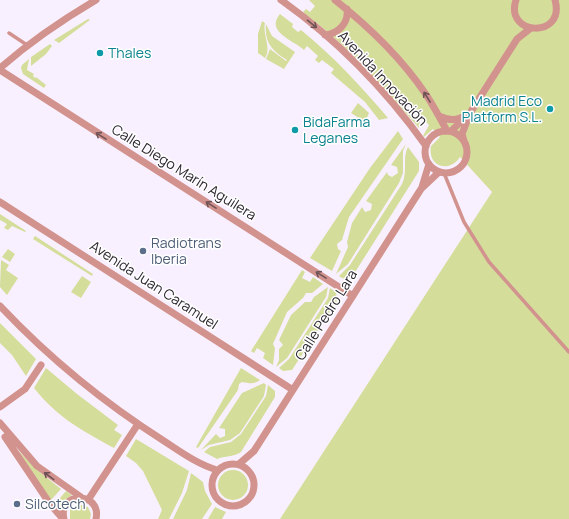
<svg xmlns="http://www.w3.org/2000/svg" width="569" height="519" viewBox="0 0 569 519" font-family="Manrope,sans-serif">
  <rect width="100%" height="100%" fill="#f9f0ff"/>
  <!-- green -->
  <path fill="#d4dd9a" d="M 309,0 L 569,0 L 569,519 L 280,519 L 492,192 L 460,157 C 449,174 427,166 431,146 L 440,137 L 433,129 L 424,137 L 423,136 L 429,125 L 390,85 L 399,103 L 416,122 L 419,119 L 420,121 L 419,128 L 361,63 L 364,60 L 367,64 L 369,62 L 341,33 L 346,42 L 360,57 L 357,59 L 329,33 L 303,12 L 306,9 L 310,12 L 315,6 Z
    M 280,14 L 293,24 L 292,27 L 298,32 L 301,30 C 333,56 361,86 388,118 L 379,120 L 365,102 L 331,73 L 334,69 L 322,60 L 319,63 L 315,60 L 318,56 L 307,46 L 304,50 C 293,40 265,32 280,14 Z
    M 88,19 L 90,20 L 59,43 L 54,40 Z
    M 262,21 L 265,23 C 262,35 272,47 265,58 L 258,53 L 258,34 Z
    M 266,24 L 272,36 L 295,52 L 284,69 L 266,59 L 270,49 L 286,61 L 287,60 C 272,51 264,42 266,24 Z
    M 50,44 L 52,46 L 46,54 L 31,66 L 31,57 Z
    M 29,59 L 27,70 L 34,74 L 33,76 L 35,78 L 36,77 L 46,85 L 44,88 L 23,74 L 21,68 L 22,65 Z
    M 358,103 L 369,113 L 365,122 L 351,113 Z
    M 398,131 L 403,139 L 349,217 L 342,240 L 337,244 L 338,249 L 341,251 L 332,271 L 310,258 L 370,168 Z
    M 406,144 L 403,151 L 403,173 L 399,183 L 348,264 L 336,274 L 348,247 L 347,242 L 352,223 L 362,207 L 365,212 L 371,210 L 372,204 L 366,201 L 387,172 L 388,175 L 392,177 L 398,173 L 397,167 L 391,165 Z
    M 408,147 L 419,162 L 419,171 L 352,277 C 347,280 343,279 339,276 L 350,265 L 402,184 C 408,171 402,158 408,147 Z
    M 0,214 L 26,231 L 25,232 L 12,226 L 8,230 L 4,228 L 7,224 L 0,220 Z
    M 35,236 L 93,274 L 92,276 L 33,239 Z
    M 8,249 L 15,254 L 10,262 L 2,257 Z
    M 1,260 L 9,265 L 6,270 L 18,278 L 7,295 L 0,287 Z
    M 302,270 L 305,272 L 302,278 L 310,282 L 313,277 L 323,284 L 312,293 L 306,293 L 303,298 L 287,312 L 273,344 L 275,348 L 273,365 L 263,358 L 265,353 L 257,348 L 254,353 L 251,351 Z
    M 82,276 L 91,282 L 81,298 L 71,292 Z
    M 328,287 L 326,297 L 287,358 L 276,367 L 279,360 L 279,349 L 283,345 L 279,340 L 291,315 L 305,302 L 311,302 L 314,297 Z
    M 330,288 L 336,292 L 337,301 L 292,370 L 283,371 L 279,368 L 289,359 L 328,298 Z
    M 0,323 L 36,359 L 26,376 L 12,355 L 0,343 Z
    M 46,368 L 77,394 L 118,425 L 114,430 L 122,435 L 114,448 C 81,430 57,417 34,388 Z
    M 241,368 L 260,380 C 253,385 250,383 242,382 L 239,384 L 238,390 L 198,448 L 196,447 Z
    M 264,383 L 266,385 L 264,396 L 240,433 L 230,440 L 209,445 L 201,450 L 216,434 L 220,438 L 225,436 L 225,429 L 219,428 L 242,393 Z
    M 268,385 L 275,391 L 275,397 L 241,452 C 235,457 224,456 217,459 L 204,452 L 210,447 L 231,442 L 241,434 L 266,396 Z
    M 136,439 L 189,471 L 182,493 L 169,519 L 158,519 L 162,510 L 143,471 L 136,463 L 126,456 Z
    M 17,449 L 36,469 L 61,489 L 51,500 Z
    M218 485a15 15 0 1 1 30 0a15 15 0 1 1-30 0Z
    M 191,473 L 203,482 L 205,491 L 212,504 L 202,519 L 173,519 L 187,490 Z
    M 66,491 L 72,495 L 62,502 L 60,510 L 55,504 Z
    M 78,504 L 88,507 L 91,514 L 90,519 L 70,519 L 70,510 Z
    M 215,507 L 226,512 L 222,519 L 208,519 Z"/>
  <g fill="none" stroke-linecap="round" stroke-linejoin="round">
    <!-- service -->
    <path stroke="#d2938e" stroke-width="3.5" d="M 9,33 L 27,45
      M 444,173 L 464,222 L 489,262 L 569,352"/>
    <!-- minor -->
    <path stroke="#d2938e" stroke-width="7" d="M 281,0 C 336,39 386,90 426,146
      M 335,0 C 368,26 401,58 425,93 C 433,105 440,118 447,131
      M 516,0 C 504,36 566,39 555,0
      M 325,35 C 338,34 349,23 347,9
      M 0,68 C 30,42 62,20 96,0
      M 0,70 L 353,296
      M 439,116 C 451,122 459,120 470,113
      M425 152a21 21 0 1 1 42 0a21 21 0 1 1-42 0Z
      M 451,131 L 466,117
      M 464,141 L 462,134 L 470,113 L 517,39 L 531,28
      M 422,187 L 429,164
      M 0,202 L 293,390
      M 0,306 C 49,358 104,403 164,441 C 181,452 197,464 217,470
      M 0,407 L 25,389 L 41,365
      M 0,423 L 37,466 L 81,497
      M 5,437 L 50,504 L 63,519
      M212 485a21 21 0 1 1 42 0a21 21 0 1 1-42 0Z
      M 239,464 L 254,451 L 421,189 L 439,172
      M 88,500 L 138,424
      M 64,519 C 57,491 102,491 96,519"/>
  </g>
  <!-- one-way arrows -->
  <defs><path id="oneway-shaft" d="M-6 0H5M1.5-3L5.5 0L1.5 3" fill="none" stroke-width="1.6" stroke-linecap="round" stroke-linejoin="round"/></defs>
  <g stroke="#6f5256">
    <use href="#oneway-shaft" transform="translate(312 24) rotate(39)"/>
    <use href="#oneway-shaft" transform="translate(427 97) rotate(-122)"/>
    <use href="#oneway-shaft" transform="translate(101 136) rotate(-148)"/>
    <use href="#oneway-shaft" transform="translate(211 205) rotate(-148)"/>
    <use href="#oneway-shaft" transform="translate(321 275) rotate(-148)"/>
    <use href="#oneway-shaft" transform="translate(49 476) rotate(-143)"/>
  </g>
  <!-- markers -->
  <g fill="#0f9aa8" stroke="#fff" stroke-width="1.5">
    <circle cx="100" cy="53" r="4"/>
    <circle cx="550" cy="109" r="4"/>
    <circle cx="295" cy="130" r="4"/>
  </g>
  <g fill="#5c6f8a" stroke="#fff" stroke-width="1.5">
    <circle cx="143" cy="251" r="4"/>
    <circle cx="17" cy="504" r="4"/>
  </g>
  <g text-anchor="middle" stroke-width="3" stroke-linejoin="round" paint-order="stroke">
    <!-- culture labels -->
    <g font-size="14" fill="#0d838f" stroke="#fff" text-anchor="start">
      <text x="108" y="58">Thales</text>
      <text x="542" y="106" text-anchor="end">Madrid Eco<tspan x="542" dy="16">Platform S.L.</tspan></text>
      <text x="303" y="127">BidaFarma<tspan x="303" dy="16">Leganes</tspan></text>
    </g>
    <!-- street labels -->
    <g font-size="14" fill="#2d2730" stroke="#fff">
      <text transform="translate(383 78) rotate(47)" y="5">Avenida Innovación</text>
      <text transform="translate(184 172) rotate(32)" y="5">Calle Diego Marín Aguilera</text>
      <text transform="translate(154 285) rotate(33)" y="5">Avenida Juan Caramuel</text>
      <text transform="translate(326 315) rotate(-58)" y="5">Calle Pedro Lara</text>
    </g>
    <!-- service labels -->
    <g font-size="14" fill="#4e5e75" stroke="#fff" text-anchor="start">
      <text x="151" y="248">Radiotrans<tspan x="151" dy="16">Iberia</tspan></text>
      <text x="25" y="509">Silcotech</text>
    </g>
  </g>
</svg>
